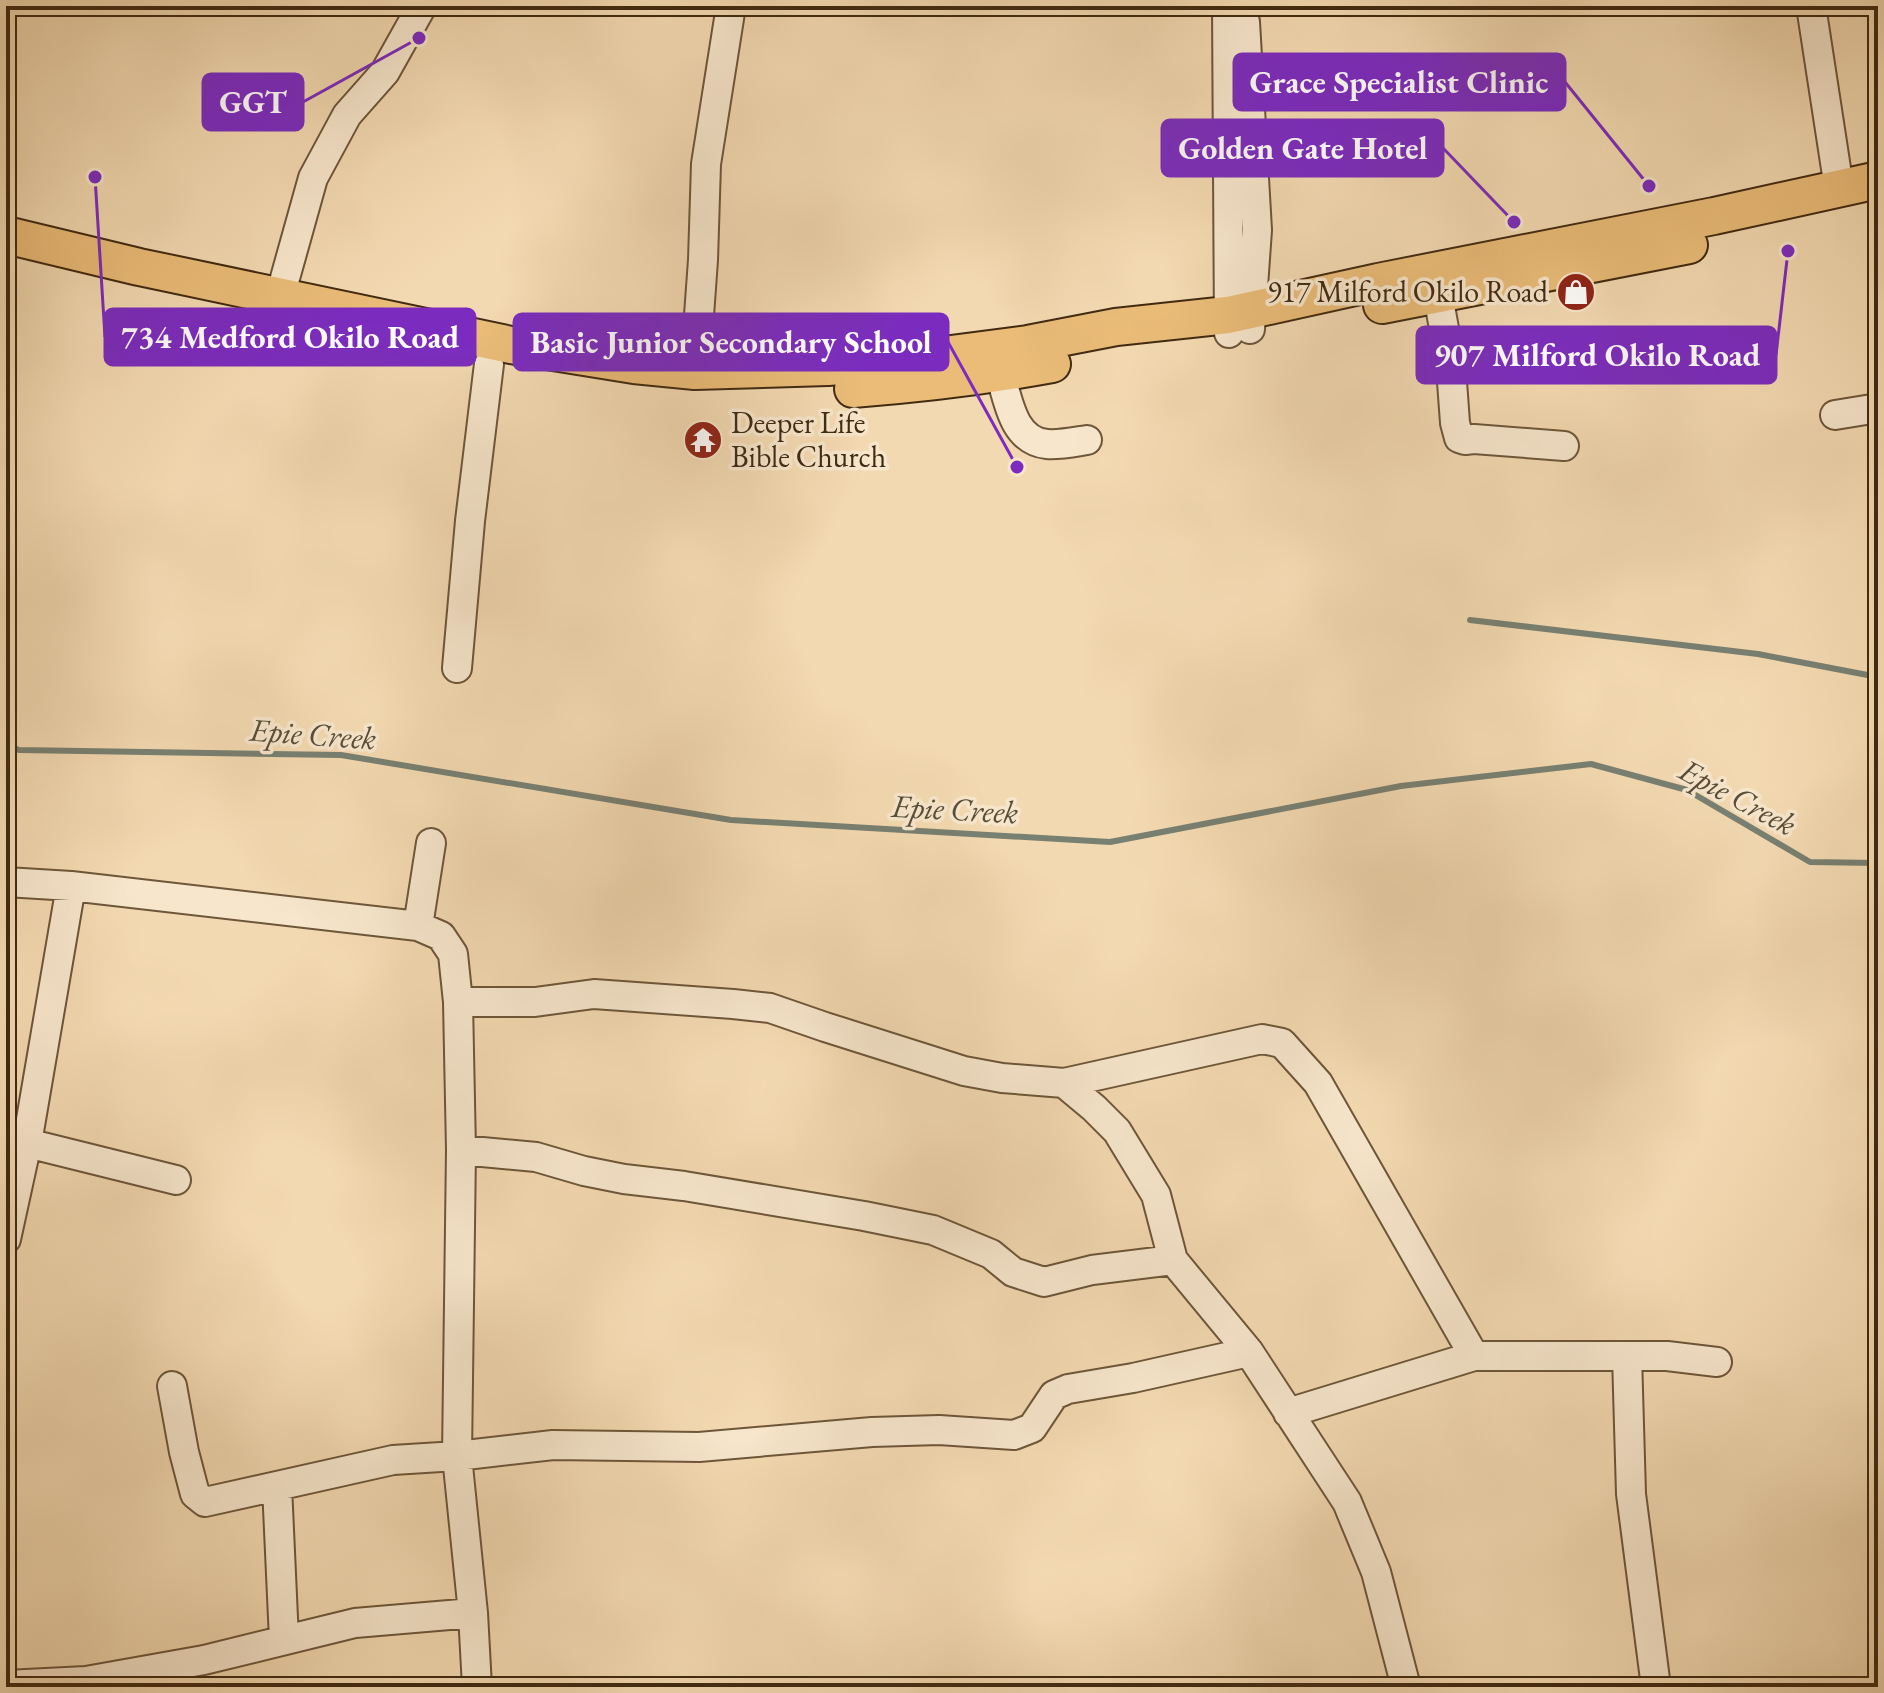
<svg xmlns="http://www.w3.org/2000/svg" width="1884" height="1693" viewBox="0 0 1884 1693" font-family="'EB Garamond',serif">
  <rect width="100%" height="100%" fill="#f3d9b1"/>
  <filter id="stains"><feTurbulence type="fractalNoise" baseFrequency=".0025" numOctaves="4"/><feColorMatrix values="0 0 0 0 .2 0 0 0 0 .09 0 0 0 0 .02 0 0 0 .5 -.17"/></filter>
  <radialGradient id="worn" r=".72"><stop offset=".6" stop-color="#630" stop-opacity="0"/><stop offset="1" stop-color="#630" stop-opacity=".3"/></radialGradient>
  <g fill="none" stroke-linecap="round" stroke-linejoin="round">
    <!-- stream -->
    <path stroke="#788072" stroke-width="6" d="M 1470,620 L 1758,654 L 1878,677
      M 6,745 L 19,750 L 341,755 L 731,820 L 1110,842 L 1401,786 L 1591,764 L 1687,790 L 1810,862 L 1878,863"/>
    <!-- minor casing -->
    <g stroke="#6d5639" stroke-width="32">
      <path id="minor" d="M 1227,6 L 1229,333
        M 1811,6 L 1839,188
        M 1245,22 L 1257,230 L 1250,329
        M 1438,295 L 1451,368 L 1455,423 L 1459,438 L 1465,440 L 1474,439 L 1564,446
        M 280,296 L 313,178 L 347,115 L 385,72 L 422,6
        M 695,371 L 703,260 L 706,164 L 731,6
        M 1000,373 C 1008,400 1013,441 1047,444 C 1060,445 1074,442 1087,440
        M 1835,415 L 1878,408
        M 457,668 L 470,521 L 489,364
        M 6,882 L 71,886 L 418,926 L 441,936 L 453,954 L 458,1002 L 461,1150 L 457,1456 L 473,1613 L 477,1687
        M 418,926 L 431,843
        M 458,1002 L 535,1002 L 594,994 L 733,1004 L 770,1008 L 825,1027 L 964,1071 L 1002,1078 L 1064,1083 L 1262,1039 L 1282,1043 L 1318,1083 L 1474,1356
        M 1064,1083 L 1094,1108 L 1117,1131 L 1156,1195 L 1173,1260 L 1249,1352 L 1347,1502 L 1376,1572 L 1406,1687
        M 27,1143 L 176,1180
        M 461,1150 L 536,1157 L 584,1171 L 624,1179 L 684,1186 L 864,1216 L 933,1230 L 991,1254 L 1013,1272 L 1044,1282 L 1092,1270 L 1173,1260
        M 6,1239 L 27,1143 L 71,886
        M 1627,1356 L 1631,1494 L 1656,1687
        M 172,1386 L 184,1452 L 195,1494 L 205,1502 L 393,1460 L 457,1456 L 553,1445 L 699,1447 L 872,1432 L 939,1430 L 1014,1435 L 1032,1428 L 1054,1395 L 1068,1389 L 1133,1378 L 1249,1352
        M 1288,1413 L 1474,1356 L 1667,1356 L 1717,1362
        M 277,1486 L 284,1640
        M 6,1685 L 86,1681 L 204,1660 L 355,1623 L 473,1613"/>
    </g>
    <!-- major casing -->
    <g stroke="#402a11" stroke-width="40">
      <path id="major" d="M 6,235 L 139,267 L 516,346 L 634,365 L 695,371 L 828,367 L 928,357 L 1028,344 L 1116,327 L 1228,315 L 1378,282 L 1714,216 L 1878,180
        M 1382,305 L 1689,245
        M 853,389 C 920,384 986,376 1052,364"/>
    </g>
    <!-- minor -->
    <use href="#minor" stroke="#f7e6cc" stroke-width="28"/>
    <!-- major -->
    <use href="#major" stroke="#eabc78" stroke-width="36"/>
  </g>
  <!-- icons -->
  <defs>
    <g id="shop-disc" transform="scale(2)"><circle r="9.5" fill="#8f2418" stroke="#f7e6cc"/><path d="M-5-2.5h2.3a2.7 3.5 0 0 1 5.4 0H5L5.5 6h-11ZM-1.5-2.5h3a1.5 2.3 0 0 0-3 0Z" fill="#fff"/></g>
    <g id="temple-disc" transform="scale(2)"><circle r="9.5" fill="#8f2418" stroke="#f7e6cc"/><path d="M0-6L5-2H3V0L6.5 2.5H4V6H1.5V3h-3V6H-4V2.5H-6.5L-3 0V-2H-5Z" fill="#fff"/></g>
  </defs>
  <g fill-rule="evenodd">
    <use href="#shop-disc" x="1576" y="292"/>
    <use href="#temple-disc" x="703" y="440"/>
  </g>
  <g text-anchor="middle" stroke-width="7" stroke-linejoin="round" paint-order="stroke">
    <!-- poi labels -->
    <g font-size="30" fill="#402a11" stroke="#f7e6cc" text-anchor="end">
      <text x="1548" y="302">917 Milford Okilo Road</text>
      <text x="731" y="433" text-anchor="start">Deeper Life<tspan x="731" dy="34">Bible Church</tspan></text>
    </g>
    <!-- water labels -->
    <g font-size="32" font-style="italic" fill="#574e39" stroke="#f7e6cc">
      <text transform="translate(313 734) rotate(4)" y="11">Epie Creek</text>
      <text transform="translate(1738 797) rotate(28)" y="11">Epie Creek</text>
      <text transform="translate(955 809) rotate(3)" y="11">Epie Creek</text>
    </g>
  </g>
  <!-- callouts -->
  <path fill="none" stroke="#7b2cbf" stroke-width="3" d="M1649 186L1565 82M419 38L303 102M1514 222L1443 148M95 177L105 337M1017 467L948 342M1788 251L1776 355"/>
  <g fill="#7b2cbf" stroke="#f7e6cc" stroke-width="3">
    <circle cx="1649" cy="186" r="8"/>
    <circle cx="419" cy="38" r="8"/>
    <circle cx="1514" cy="222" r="8"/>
    <circle cx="95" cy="177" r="8"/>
    <circle cx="1017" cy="467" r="8"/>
    <circle cx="1788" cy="251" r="8"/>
  </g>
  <g fill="#7b2cbf" stroke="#7b2cbf" stroke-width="3">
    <rect x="1234" y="54" width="331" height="56" rx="8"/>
    <rect x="203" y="74" width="100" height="56" rx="8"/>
    <rect x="1162" y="120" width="281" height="56" rx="8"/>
    <rect x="105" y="309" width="370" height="56" rx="8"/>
    <rect x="514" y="314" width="434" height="56" rx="8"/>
    <rect x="1417" y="327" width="359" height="56" rx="8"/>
  </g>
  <g font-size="32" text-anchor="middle" font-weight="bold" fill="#fff">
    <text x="1399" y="93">Grace Specialist Clinic</text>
    <text x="253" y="113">GGT</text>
    <text x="1303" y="159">Golden Gate Hotel</text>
    <text x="290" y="348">734 Medford Okilo Road</text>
    <text x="731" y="353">Basic Junior Secondary School</text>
    <text x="1597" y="366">907 Milford Okilo Road</text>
  </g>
  <!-- margin -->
  <rect width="1884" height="1693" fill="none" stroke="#f3d9b1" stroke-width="32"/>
  <rect x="8" y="8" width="1868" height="1677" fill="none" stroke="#402a11" stroke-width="4"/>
  <rect x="16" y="16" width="1852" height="1661" fill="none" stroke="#402a11" stroke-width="2"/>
  <rect width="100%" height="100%" filter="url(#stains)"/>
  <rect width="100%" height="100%" fill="url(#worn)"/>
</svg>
